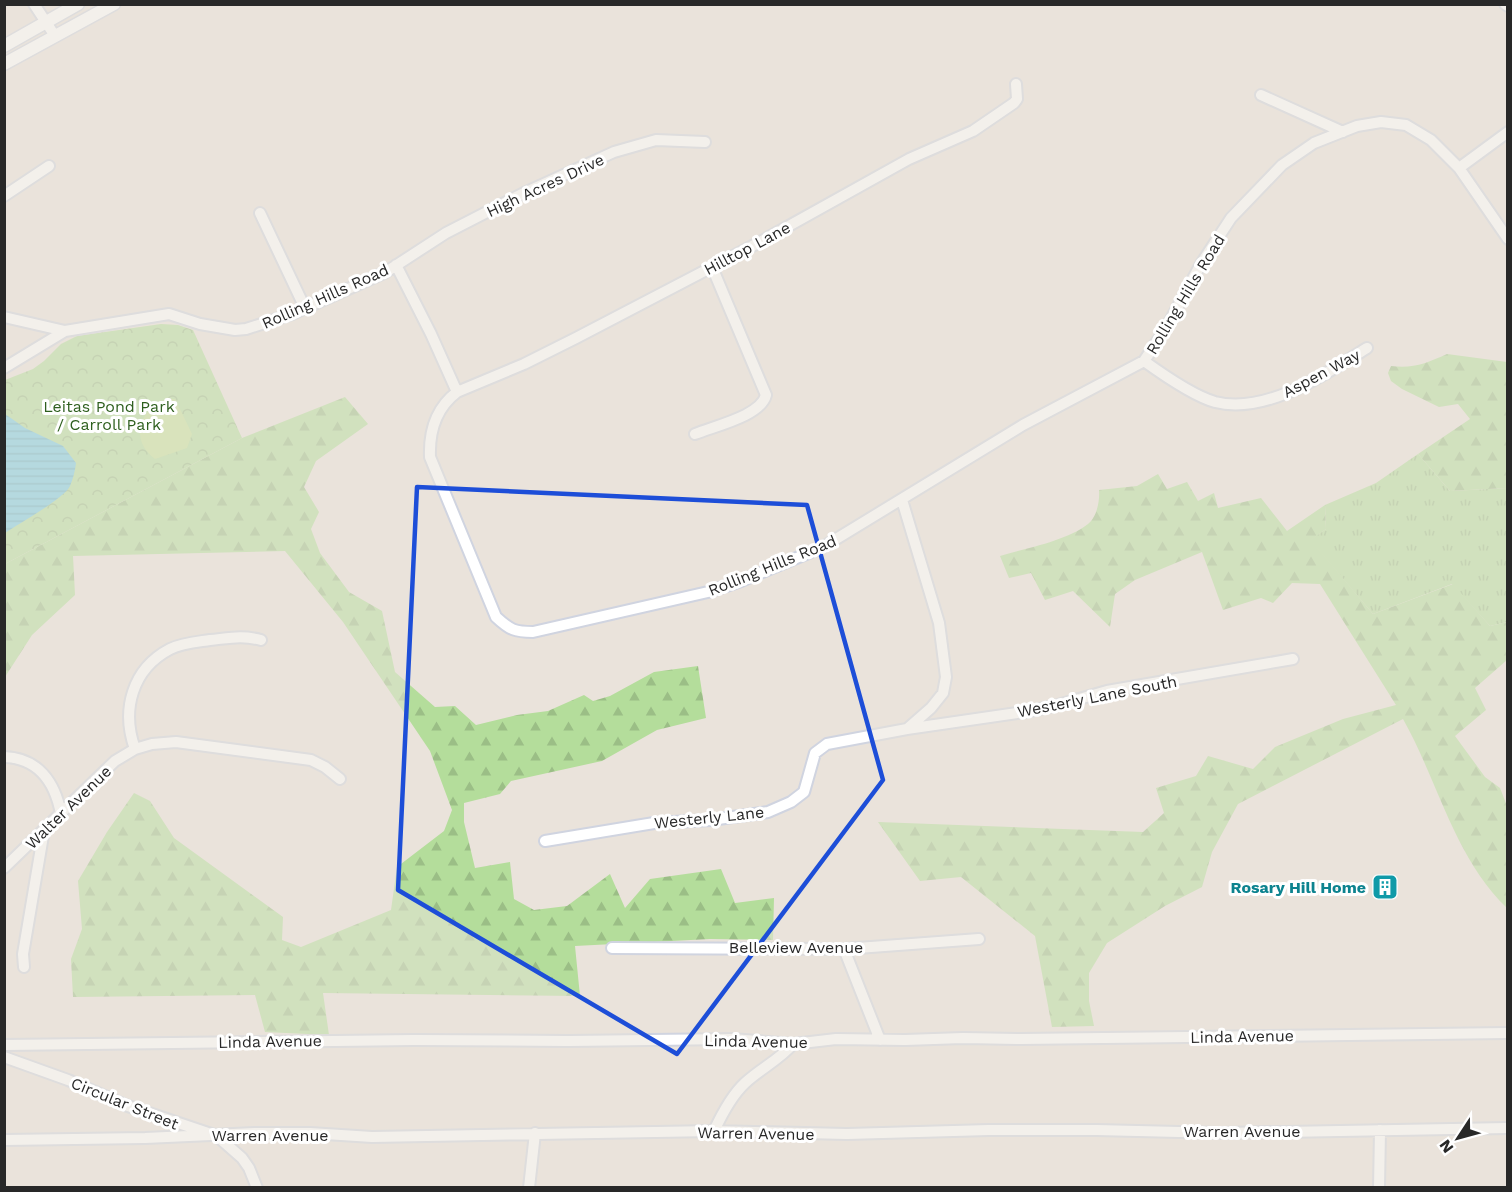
<svg xmlns="http://www.w3.org/2000/svg" width="1512" height="1192" viewBox="0 0 1512 1192" font-family="'Work Sans',sans-serif">
  <defs>
    <pattern id="grass-tufts" width="24" height="20" patternUnits="userSpaceOnUse" patternTransform="scale(1.5)"><rect width="24" height="20" fill="#b4dd9b"/><path d="M3 7l-1-3M5 7V3M7 7l1-3M15 17l-1-3M17 17v-4M19 17l1-3" fill="none" stroke="#9bbe86"/></pattern>
    <pattern id="forest-firs" width="22" height="20" patternUnits="userSpaceOnUse" patternTransform="scale(1.5)"><rect width="22" height="20" fill="#b4dd9b"/><path d="M5 1l3.5 6h-7zM16 11l3.5 6h-7z" fill="#9bbe86"/></pattern>
    <pattern id="park-crowns" width="20" height="18" patternUnits="userSpaceOnUse" patternTransform="scale(1.5)"><rect width="20" height="18" fill="#b4dd9b"/><path d="M2 6a3 3 0 1 1 6 0M12 15a3 3 0 1 1 6 0" fill="none" stroke="#9bbe86"/></pattern>
    <pattern id="water-rules" width="6" height="5" patternUnits="userSpaceOnUse" patternTransform="scale(1.5)"><rect width="6" height="5" fill="#75cce5"/><path d="M0 2.5h6" fill="none" stroke="#65afc4"/></pattern>
  </defs>
  <rect width="100%" height="100%" fill="#eae3db"/>
  <!-- grass -->
  <path fill="url(#grass-tufts)" d="M 1418,454 L 1450,491 L 1507,488 L 1507,622 L 1490,626 L 1452,584 L 1373,614 L 1310,540 L 1326,529 L 1325,505 L 1376,483 Z"/>
  <!-- forest -->
  <path fill="url(#forest-firs)" d="M 1447,354 L 1507,362 L 1507,488 L 1450,491 L 1418,454 L 1470,419 L 1458,404 L 1439,407 L 1402,389 L 1391,381 L 1388,373 L 1391,366 C 1413,369 1427,363 1447,354 Z
    M 345,397 L 368,424 L 316,461 L 304,487 L 319,512 L 311,529 L 320,553 L 349,592 L 382,611 L 395,672 L 435,707 L 455,706 L 476,725 L 517,715 L 548,711 L 584,695 L 593,701 L 610,696 L 654,672 L 698,666 L 706,718 L 657,730 L 602,761 L 511,781 L 500,794 L 464,803 L 464,822 L 475,868 L 510,862 L 514,899 L 534,910 L 567,906 L 610,874 L 625,908 L 650,879 L 721,869 L 735,903 L 774,898 L 773,940 L 710,939 L 575,946 L 580,996 L 323,993 L 329,1035 L 265,1032 L 255,995 L 73,997 L 71,959 L 82,929 L 78,881 L 107,832 L 134,793 L 150,801 L 174,838 L 283,917 L 282,940 L 301,947 L 391,910 L 397,867 L 444,831 L 452,810 L 430,751 L 343,622 L 285,551 L 73,556 L 75,595 L 32,635 L 5,677 L 5,564 L 242,438 Z
    M 1158,474 L 1167,489 L 1187,482 L 1198,501 L 1214,493 L 1218,508 L 1261,498 L 1287,531 L 1325,505 L 1326,529 L 1311,540 L 1373,614 L 1453,584 L 1490,626 L 1507,622 L 1507,660 L 1475,688 L 1486,710 L 1455,736 L 1485,777 L 1500,788 L 1507,806 L 1507,908 C 1454,857 1438,781 1403,719 L 1238,804 L 1212,852 L 1202,887 L 1165,906 L 1107,943 L 1089,973 L 1089,1001 L 1094,1026 L 1052,1027 L 1035,936 L 961,877 L 920,881 L 878,822 L 1143,832 L 1164,813 L 1156,788 L 1196,776 L 1208,756 L 1253,769 L 1275,747 L 1343,719 L 1396,705 L 1320,584 L 1292,583 L 1273,603 L 1261,598 L 1223,610 L 1202,552 L 1135,580 L 1115,594 L 1110,627 L 1073,591 L 1045,600 L 1031,573 L 1009,578 L 1000,556 C 1027,548 1066,541 1088,524 C 1097,517 1100,500 1099,490 L 1137,486 Z"/>
  <!-- park -->
  <path fill="url(#park-crowns)" d="M 161,324 L 178,325 L 193,330 L 242,438 L 5,564 L 5,380 L 33,369 L 44,361 L 61,344 L 77,336 Z"/>
  <!-- pitch -->
  <path fill="#c6e397" d="M 168,399 L 175,399 L 192,434 L 187,448 L 155,459 C 129,440 139,408 168,399 Z"/>
  <!-- water -->
  <path fill="url(#water-rules)" d="M 5,414 L 25,428 L 63,446 L 76,463 C 75,471 73,479 70,486 C 65,498 18,524 5,533 Z"/>
  <g fill="none" stroke-linecap="round" stroke-linejoin="round">
    <!-- minor casing -->
    <g stroke="#d0d4e0" stroke-width="14">
      <path id="minor" d="M 34,4 L 55,36
        M 1505,4 L 1508,6
        M 1016,84 L 1017,99 L 1014,103 L 973,131 L 909,159 L 760,242 L 576,338 L 524,364 L 457,392 C 436,408 429,432 430,457 L 496,617 C 510,630 515,632 533,632 L 708,592 L 741,581 L 823,547 L 1023,425 L 1144,361 L 1166,328 L 1201,264 L 1231,218 L 1282,165 L 1314,143 L 1357,126 L 1381,122 L 1406,125 L 1431,140 L 1459,168 L 1508,239
        M 1261,95 L 1343,132
        M 1459,168 L 1508,132
        M 4,196 L 49,166
        M 260,213 L 305,308
        M 396,265 L 431,334 L 457,392
        M 4,317 L 65,331 L 169,314 L 200,324 L 235,330 L 246,329 L 292,314 L 386,272 L 446,233 L 526,192 L 614,152 L 656,140 L 705,142
        M 1144,361 C 1162,374 1194,396 1215,402 C 1266,415 1326,374 1367,348
        M 4,368 L 65,331
        M 695,434 C 714,426 761,416 766,395 L 712,267
        M 902,500 L 939,623 L 946,677 L 943,693 L 931,708 L 907,729
        M 135,749 C 121,710 132,669 170,649 C 182,643 197,642 210,640 C 230,638 242,635 261,640
        M 4,757 C 38,758 55,782 61,814
        M 545,841 L 654,823 L 711,820 L 768,812 L 791,802 L 804,792 L 815,753 L 827,744 L 907,729 L 1031,711 L 1058,705 L 1107,691 L 1293,659
        M 4,868 L 115,761 L 135,749 L 152,744 L 176,742 L 311,760 L 325,767 L 340,779
        M 612,948 L 844,949 L 979,939
        M 844,949 L 880,1040
        M 24,967 L 23,954 L 44,830
        M 4,1045 L 414,1040 L 568,1041 L 732,1039 L 793,1044 L 836,1039 L 905,1040 L 963,1038 L 1020,1039 L 1508,1033
        M 4,1057 L 68,1080 L 125,1105 L 217,1136 L 242,1158 L 249,1168 L 257,1188
        M 714,1131 C 721,1116 732,1095 745,1083 C 760,1069 779,1060 793,1044
        M 4,1140 L 145,1138 L 255,1133 L 310,1133 L 372,1137 L 714,1131 L 847,1134 L 989,1130 L 1096,1130 L 1221,1133 L 1508,1128
        M 529,1188 L 535,1133
        M 1379,1188 L 1380,1130"/>
    </g>
    <!-- tertiary casing -->
    <g stroke="#d0d4e0" stroke-width="15">
      <path id="tertiary" d="M 4,46 L 78,4
        M 4,64 L 114,4"/>
    </g>
    <!-- minor -->
    <use href="#minor" stroke="#fff" stroke-width="10"/>
    <!-- tertiary -->
    <use href="#tertiary" stroke="#fff" stroke-width="12"/>
  </g>
  <!-- marked area -->
  <path d="M0 0H1512V1192H0ZM 417,487 L 807,505 L 883,780 L 677,1054 L 398,890 Z" fill="#eae3db" fill-opacity=".55" fill-rule="evenodd"/>
  <path fill="none" stroke="#1d4ed8" stroke-width="4.5" stroke-linejoin="round" d="M 417,487 L 807,505 L 883,780 L 677,1054 L 398,890 Z"/>
  <!-- icons -->
  <defs>
    <g id="building-square" transform="scale(1.35)"><rect x="-9" y="-9" width="18" height="18" rx="4" fill="#0f9aa8" stroke="#fff"/><path d="M-4-6H4V6H1V3H-1V6H-4ZM-2.5-4.3h1.7v1.8h-1.7ZM.8-4.3h1.7v1.8H.8ZM-2.5-1h1.7V.8h-1.7ZM.8-1h1.7V.8H.8Z" fill="#fff"/></g>
  </defs>
  <g fill-rule="evenodd">
    <use href="#building-square" x="1385" y="887"/>
  </g>
  <g text-anchor="middle" stroke-width="6" stroke-linejoin="round" paint-order="stroke">
    <!-- street labels -->
    <g font-size="16" fill="#282828" stroke="#fff">
      <text transform="translate(545 185) rotate(-25)" y="6">High Acres Drive</text>
      <text transform="translate(747 248) rotate(-28)" y="6">Hilltop Lane</text>
      <text transform="translate(1185 294) rotate(-59)" y="6">Rolling Hills Road</text>
      <text transform="translate(325 296) rotate(-24)" y="6">Rolling Hills Road</text>
      <text transform="translate(1321 373) rotate(-28)" y="6">Aspen Way</text>
      <text transform="translate(772 565) rotate(-22)" y="6">Rolling Hills Road</text>
      <text transform="translate(1097 696) rotate(-11)" y="6">Westerly Lane South</text>
      <text transform="translate(68 807) rotate(-44)" y="6">Walter Avenue</text>
      <text transform="translate(709 817) rotate(-6)" y="6">Westerly Lane</text>
      <text x="796" y="953">Belleview Avenue</text>
      <text transform="translate(1242 1036) rotate(-1)" y="6">Linda Avenue</text>
      <text transform="translate(270 1041) rotate(-1)" y="6">Linda Avenue</text>
      <text transform="translate(756 1041) rotate(1)" y="6">Linda Avenue</text>
      <text transform="translate(125 1103) rotate(22)" y="6">Circular Street</text>
      <text x="1242" y="1137">Warren Avenue</text>
      <text transform="translate(756 1133) rotate(1)" y="6">Warren Avenue</text>
      <text x="270" y="1141">Warren Avenue</text>
    </g>
    <!-- park labels -->
    <g font-size="16" fill="#2e5f1e" stroke="#fff">
      <text x="109" y="412">Leitas Pond Park<tspan x="109" dy="18">/ Carroll Park</tspan></text>
    </g>
    <!-- culture labels -->
    <g font-size="16" font-weight="bold" fill="#0d838f" stroke="#fff" text-anchor="end">
      <text x="1366" y="893">Rosary Hill Home</text>
    </g>
  </g>
  <!-- border -->
  <rect width="1512" height="1192" fill="none" stroke="#282828" stroke-width="12"/>
  <!-- north arrow -->
  <g transform="translate(1458 1138) rotate(234)" stroke="#ffffff" stroke-width="4.5" paint-order="stroke">
  <path d="M0-4.5L10 22L0 15L-10 22Z" fill="#282828"/>
  <text y="-9" font-size="16" font-weight="bold" text-anchor="middle" fill="#282828">N</text>
  </g>
</svg>
